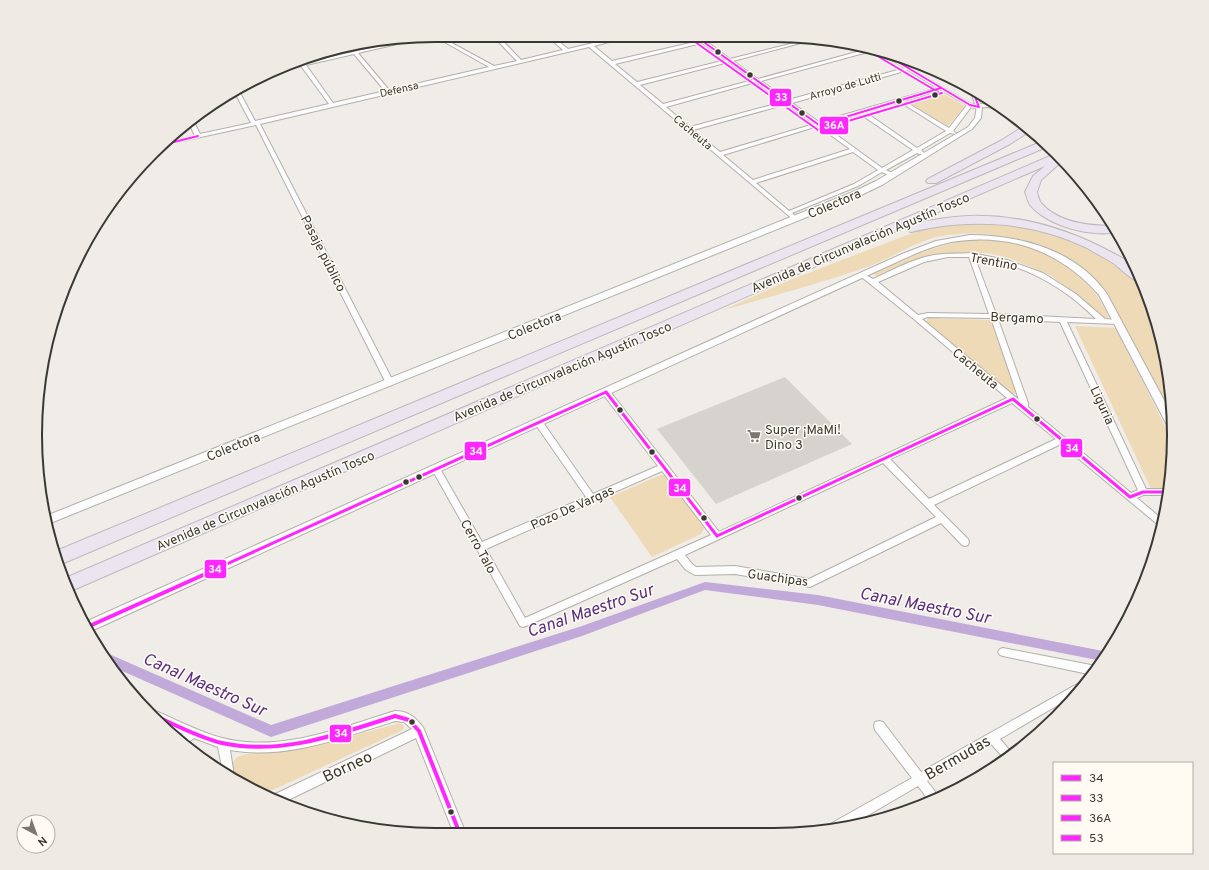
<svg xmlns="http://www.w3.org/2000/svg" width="1209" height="870" viewBox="0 0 1209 870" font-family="Overpass,sans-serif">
  <rect width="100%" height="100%" fill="#f0ece8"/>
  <!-- green -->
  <path fill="#eedab7" d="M 942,93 L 965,106 L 948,126 L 907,102 Z
    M 971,223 L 1015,226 L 1054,235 L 1091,248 L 1126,268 L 1142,283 L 1153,307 L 1171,383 L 1172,420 L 1104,291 C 1099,285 1095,279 1090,275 C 1053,239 975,224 927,240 C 904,248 884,262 861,269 C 815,285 768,297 721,311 L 790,280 L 923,229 Z
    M 970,240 C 982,240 994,240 1007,242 C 1050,248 1093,277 1109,318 L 1103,317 L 1095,309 L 1050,275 L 1009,258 L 988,253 L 932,255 L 878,278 L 873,274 C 905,260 935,244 970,240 Z
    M 929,318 L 991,320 L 1016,392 L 1014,394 L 1010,393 L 927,324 L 926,321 Z
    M 1075,326 L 1117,328 L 1172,441 L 1173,461 L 1168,489 L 1151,489 Z
    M 663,475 L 668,477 L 705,527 L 701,534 L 652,557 L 610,497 L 658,476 Z
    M 400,723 L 404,726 L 403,730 L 262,795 L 235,780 C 234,773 230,765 235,759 C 241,752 264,752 273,751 C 316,747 359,734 400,723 Z"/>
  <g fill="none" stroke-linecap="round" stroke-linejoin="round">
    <!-- canal -->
    <path fill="#c1aad9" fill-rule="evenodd" d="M 705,582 L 818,595 L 1108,652 L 1102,661 L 818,605 L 705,590 L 582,636 L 271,737 L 111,666 L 102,654 L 105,653 L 109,654 L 271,725 L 582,626 Z"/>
  </g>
  <!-- building -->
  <path fill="#d6d3cf" d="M 785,377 L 852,444 L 716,504 L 657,429 Z"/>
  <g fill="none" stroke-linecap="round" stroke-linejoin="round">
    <!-- minor casing -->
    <g stroke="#b2b0ac" stroke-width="2">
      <path id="minor" d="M 432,35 L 437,35 L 494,66 L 517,61 L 492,35 L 497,35 L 521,60 L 563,50 L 546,35 L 551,35 L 568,49 L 627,35 L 635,35 L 594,46 L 612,61 L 699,41 L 692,35 L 697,35 L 704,40 L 723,35 L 731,35 L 707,42 L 730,59 L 810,39 L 816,39 L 733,61 L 758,79 L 871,48 L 885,53 L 971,104 L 975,104 L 969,86 L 974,89 L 980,104 L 997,105 L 1001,108 L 981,107 L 979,109 L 971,107 L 953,131 L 956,133 L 955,134 L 950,133 L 921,150 L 924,153 L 923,154 L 919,154 L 917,153 L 886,170 L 894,174 L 894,176 L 890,176 L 882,172 L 858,186 L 792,213 L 798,219 L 795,221 L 589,47 L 260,124 L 394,383 L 390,386 L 386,383 L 256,125 L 164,145 L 168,142 L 195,136 L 189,123 L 193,120 L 200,134 L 251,123 L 234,91 L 238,89 L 255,121 L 329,104 L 301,66 L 270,73 L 268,73 L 274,70 L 414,38 L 430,36 L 428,37 L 358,53 L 389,90 L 489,67 ZM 702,43 L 726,60 L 637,82 L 615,64 ZM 875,50 L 905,68 L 788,100 L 761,81 ZM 354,54 L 385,91 L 333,103 L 306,65 ZM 729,62 L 753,80 L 663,104 L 640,85 ZM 908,70 L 937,88 L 819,122 L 792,103 ZM 756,82 L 783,102 L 690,127 L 666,107 ZM 941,90 L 967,105 L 949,128 L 904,101 ZM 900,102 L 946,131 L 917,148 L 865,112 ZM 787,104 L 814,124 L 720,152 L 693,130 ZM 860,114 L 913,150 L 882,168 L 823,125 ZM 818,126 L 850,149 L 753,180 L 723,155 ZM 853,152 L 878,170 L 854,184 L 789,211 L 756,183 Z
        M 971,253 L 1007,260 L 1043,273 L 1076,294 L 1105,319 L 1120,320 L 1122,322 L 1120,324 L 1118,324 L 1067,322 L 1146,489 L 1169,489 L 1167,495 L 1143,495 L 1137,498 L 1163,520 L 1162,528 L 1061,444 L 934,505 L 968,539 L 969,542 L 968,545 L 965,546 L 962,545 L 941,523 L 810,587 L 735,574 L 695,575 L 686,570 L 677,559 L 526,626 L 523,627 L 520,626 L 433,471 L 432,469 L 433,467 L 439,467 L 482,542 L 586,497 L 536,425 L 535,423 L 536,421 L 542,421 L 593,494 L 658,466 L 603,394 L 602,392 L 603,390 L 609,390 L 719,532 L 1007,398 L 915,320 L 859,275 L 862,273 L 873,279 C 893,270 912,259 934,255 C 946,253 959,254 971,253 ZM 948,257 L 969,257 L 989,314 L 928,313 L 918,315 L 878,282 L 924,262 ZM 975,258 C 1022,263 1063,286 1096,319 L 996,314 ZM 928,317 L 991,318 L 1019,400 L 922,319 ZM 998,319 L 1060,322 L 1138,490 L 1131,493 L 1028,407 L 1028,403 ZM 1012,403 L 1056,439 L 929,499 L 890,459 ZM 883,463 L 936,517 L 809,579 L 735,566 L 696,567 L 692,564 L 685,555 ZM 662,471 L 711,535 L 525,618 L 486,549 Z
        M 1003,648 L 1096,666 L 1098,667 L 1093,675 L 1003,656 L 1000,655 L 998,652 L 1000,649 Z
        M 1086,679 L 1089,681 L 1075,695 L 1000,739 L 1012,753 L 1004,758 L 991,744 L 927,781 L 940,798 L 930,802 L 918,786 L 848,827 L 824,832 L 825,827 L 912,778 L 875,730 L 874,726 L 875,722 L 879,721 L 883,722 L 921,772 Z
        M 151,709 C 175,719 197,731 222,738 C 280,753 340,728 395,711 C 408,711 415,717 423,727 L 466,834 L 454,834 L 416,738 L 282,803 L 270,798 L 271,796 L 412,729 L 404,722 L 395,721 C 341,738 287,760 230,750 L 234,776 L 233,778 L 223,772 L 218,747 L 194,738 L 184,746 L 177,739 L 183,734 L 161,723 L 147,711 Z"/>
    </g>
    <!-- tertiary casing -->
    <g stroke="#b2b0ac" stroke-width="2">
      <path id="tertiary" d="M 977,106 L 982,107 L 981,118 L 972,129 L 882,185 L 859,196 L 48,524 L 46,516 L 853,192 L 876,181 L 968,127 L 975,118 Z
        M 970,235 C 1021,235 1076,250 1107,294 L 1172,415 L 1172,429 L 1169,428 L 1167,425 L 1099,295 C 1062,252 1009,232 951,242 C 932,246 914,254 897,262 L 89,632 L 87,632 L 83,623 L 902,254 L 936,241 Z"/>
    </g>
    <!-- motorway casing -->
    <g stroke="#beb8c0" stroke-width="2">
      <path id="motorway" d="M 1024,126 L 1032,130 L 1010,144 L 936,183 L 928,183 L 926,181 L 928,179 L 1002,140 Z
        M 1043,141 L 1049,146 L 59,565 L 56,551 Z
        M 1057,153 L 1062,159 L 1056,161 L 1059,164 L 1041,180 L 1037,192 C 1038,196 1039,200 1041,203 C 1058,223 1090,226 1114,226 L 1118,232 C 1091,237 1050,227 1031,206 C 1028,203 1027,196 1025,192 L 1033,176 L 1045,166 L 911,224 C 930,220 949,217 968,216 C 1018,214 1068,229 1111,252 C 1119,256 1131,262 1136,269 C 1138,272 1139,277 1141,280 C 1138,281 1138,281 1135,280 C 1127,276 1120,268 1113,263 C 1105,258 1095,253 1087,248 C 1032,221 969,218 911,232 L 907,230 L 906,227 L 71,591 L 68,593 L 63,579 Z"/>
    </g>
    <!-- minor -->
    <use href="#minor" fill="#fdfcfc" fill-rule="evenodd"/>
    <!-- tertiary -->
    <use href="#tertiary" fill="#fdfcfc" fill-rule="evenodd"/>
    <!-- motorway -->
    <use href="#motorway" fill="#eae5ee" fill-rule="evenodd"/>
    <!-- bus-1-far1 casing -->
    <g stroke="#fffbf3" stroke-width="6">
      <path id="bus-1-far1" d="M 606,392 L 717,536
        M 1013,399 L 1130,497
        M 1130,497 L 1143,492 L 1168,492
        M 717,536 L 1013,399
        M 218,568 L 606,392"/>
    </g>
    <!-- bus-1 casing -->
    <g stroke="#fffbf3" stroke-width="7">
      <path id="bus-1" d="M 85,628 L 221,567
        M 151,714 C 174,724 197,737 222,743 C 281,756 339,734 395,716 L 409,720 L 419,731 L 460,834"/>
    </g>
    <!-- bus-2 casing -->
    <g stroke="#fffbf3" stroke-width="4">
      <path id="bus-2" d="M 694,35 L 819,125
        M 878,50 L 970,105 L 979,107 L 971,87
        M 819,125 L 941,88"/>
    </g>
    <!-- bus-3 casing -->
    <g stroke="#fffbf3" stroke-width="4">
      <path id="bus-3" d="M 691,39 L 818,130 L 942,93
        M 874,54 L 938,92"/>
    </g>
    <!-- bus-4 casing -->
    <g stroke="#fffbf3" stroke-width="4">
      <path id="bus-4" d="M 166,144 L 198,136"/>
    </g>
    <!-- bus-1-far1 -->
    <use href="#bus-1-far1" stroke="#fe27ff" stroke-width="3"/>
    <!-- bus-1 -->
    <use href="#bus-1" stroke="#fe27ff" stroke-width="4"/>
    <!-- bus-2 -->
    <use href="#bus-2" stroke="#fe27ff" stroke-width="2"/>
    <!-- bus-3 -->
    <use href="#bus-3" stroke="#fe27ff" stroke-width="2"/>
    <!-- bus-4 -->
    <use href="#bus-4" stroke="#fe27ff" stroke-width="2"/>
  </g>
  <!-- icons -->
  <defs>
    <g id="supermarket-bare" transform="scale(1.08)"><path d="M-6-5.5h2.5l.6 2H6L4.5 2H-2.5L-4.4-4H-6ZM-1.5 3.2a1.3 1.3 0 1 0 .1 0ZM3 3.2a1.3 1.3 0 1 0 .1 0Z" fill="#7a7773" stroke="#fffbf3" stroke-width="2.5" paint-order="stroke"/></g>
  </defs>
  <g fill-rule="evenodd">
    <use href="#supermarket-bare" x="754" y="436"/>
  </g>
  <!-- markers -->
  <g fill="#3a3834" stroke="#fffbf3" stroke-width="1.5">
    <circle cx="718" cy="52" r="3.5"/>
    <circle cx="750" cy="75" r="3.5"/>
    <circle cx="935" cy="95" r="3.5"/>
    <circle cx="899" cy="101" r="3.5"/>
    <circle cx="802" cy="113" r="3.5"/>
    <circle cx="620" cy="410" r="3.5"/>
    <circle cx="1037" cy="419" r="3.5"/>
    <circle cx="652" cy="452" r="3.5"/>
    <circle cx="419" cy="477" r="3.5"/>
    <circle cx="406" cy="482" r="3.5"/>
    <circle cx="799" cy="498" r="3.5"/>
    <circle cx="704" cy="518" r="3.5"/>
    <circle cx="412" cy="722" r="3.5"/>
    <circle cx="451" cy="812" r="3.5"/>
  </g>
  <g text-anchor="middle" stroke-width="3" stroke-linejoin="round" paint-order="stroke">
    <!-- far-street labels -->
    <g font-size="11" fill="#3a3834" stroke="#fffbf3">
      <text transform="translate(845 86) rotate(-16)" y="4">Arroyo de Lutti</text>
      <text transform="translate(399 89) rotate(-13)" y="4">Defensa</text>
      <text transform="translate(693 132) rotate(40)" y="4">Cacheuta</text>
    </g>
    <!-- street labels -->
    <g font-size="13" fill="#3a3834" stroke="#fffbf3">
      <text transform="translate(834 203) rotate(-23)" y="5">Colectora</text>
      <text transform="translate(860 242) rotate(-23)" y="5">Avenida de Circunvalación Agustín Tosco</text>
      <text transform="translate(324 253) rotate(63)" y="5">Pasaje público</text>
      <text transform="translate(994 261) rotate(11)" y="5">Trentino</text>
      <text transform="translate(1017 317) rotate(2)" y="5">Bergamo</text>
      <text transform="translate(534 325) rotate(-22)" y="5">Colectora</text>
      <text transform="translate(976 368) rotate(40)" y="5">Cacheuta</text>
      <text transform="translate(562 371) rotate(-23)" y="5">Avenida de Circunvalación Agustín Tosco</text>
      <text transform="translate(1103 405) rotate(65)" y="5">Liguria</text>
      <text transform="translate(233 446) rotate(-22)" y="5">Colectora</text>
      <text transform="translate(265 500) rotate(-23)" y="5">Avenida de Circunvalación Agustín Tosco</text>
      <text transform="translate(572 507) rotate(-24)" y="5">Pozo De Vargas</text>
      <text transform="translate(479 546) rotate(61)" y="5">Cerro Talo</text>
      <text transform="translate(778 577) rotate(8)" y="5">Guachipas</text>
    </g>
    <!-- poi labels -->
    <g font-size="13" fill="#3a3834" stroke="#fffbf3" text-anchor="start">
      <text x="765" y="434">Super ¡MaMi!<tspan x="765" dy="15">Dino 3</tspan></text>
    </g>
    <!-- near-street labels -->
    <g font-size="16" fill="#3a3834" stroke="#fffbf3">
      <text transform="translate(957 757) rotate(-30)" y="6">Bermudas</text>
      <text transform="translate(347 766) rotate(-25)" y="6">Borneo</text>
    </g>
    <!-- near-water labels -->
    <g font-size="17" font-style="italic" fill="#592f81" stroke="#fffbf3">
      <text transform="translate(925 605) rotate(11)" y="6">Canal Maestro Sur</text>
      <text transform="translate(590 610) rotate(-19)" y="6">Canal Maestro Sur</text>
      <text transform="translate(205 684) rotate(24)" y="6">Canal Maestro Sur</text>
    </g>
  </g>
  <!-- crop -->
  <path d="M0 0H1209V870H0ZM435 42H774A393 393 0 0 1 1167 435V435A393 393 0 0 1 774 828H435A393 393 0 0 1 42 435V435A393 393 0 0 1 435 42Z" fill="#efebe4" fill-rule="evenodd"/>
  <path fill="none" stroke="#3a3834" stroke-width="2" d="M435 42H774A393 393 0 0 1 1167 435V435A393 393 0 0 1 774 828H435A393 393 0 0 1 42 435V435A393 393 0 0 1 435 42Z"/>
  <g stroke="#fffbf3" stroke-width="1.5">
    <rect x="769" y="88" width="23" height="19" rx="4" fill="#fe27ff"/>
    <rect x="819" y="116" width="30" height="19" rx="4" fill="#fe27ff"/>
    <rect x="1060" y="438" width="23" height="20" rx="4" fill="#fe27ff"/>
    <rect x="464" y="441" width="23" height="20" rx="4" fill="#fe27ff"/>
    <rect x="668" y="478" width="23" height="19" rx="4" fill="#fe27ff"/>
    <rect x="204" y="559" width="23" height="20" rx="4" fill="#fe27ff"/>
    <rect x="329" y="724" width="23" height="19" rx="4" fill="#fe27ff"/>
  </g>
  <g font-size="11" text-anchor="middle" font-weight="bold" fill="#fff">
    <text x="781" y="101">33</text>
    <text x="834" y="129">36A</text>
    <text x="1072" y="452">34</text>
    <text x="476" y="455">34</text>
    <text x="680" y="492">34</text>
    <text x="215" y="573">34</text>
    <text x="341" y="737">34</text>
  </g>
  <!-- legend -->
  <rect x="1053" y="762" width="140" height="92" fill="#fffbf3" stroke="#b0ada7"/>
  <rect x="1061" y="775" width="20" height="6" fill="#fe27ff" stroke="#b0ada7"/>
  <text x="1089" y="782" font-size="12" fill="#3a3834">34</text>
  <rect x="1061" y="795" width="20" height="6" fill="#fe27ff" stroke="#b0ada7"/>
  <text x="1089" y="802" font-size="12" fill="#3a3834">33</text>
  <rect x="1061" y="815" width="20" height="6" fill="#fe27ff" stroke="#b0ada7"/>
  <text x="1089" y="822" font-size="12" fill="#3a3834">36A</text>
  <rect x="1061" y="835" width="20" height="6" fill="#fe27ff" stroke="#b0ada7"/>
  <text x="1089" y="842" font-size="12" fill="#3a3834">53</text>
  <!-- north arrow -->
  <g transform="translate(36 834) rotate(139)"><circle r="19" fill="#fffbf3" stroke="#b0ada7"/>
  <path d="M0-3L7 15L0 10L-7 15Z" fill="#7a7773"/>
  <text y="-6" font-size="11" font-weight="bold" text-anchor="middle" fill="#3a3834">N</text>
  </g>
</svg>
